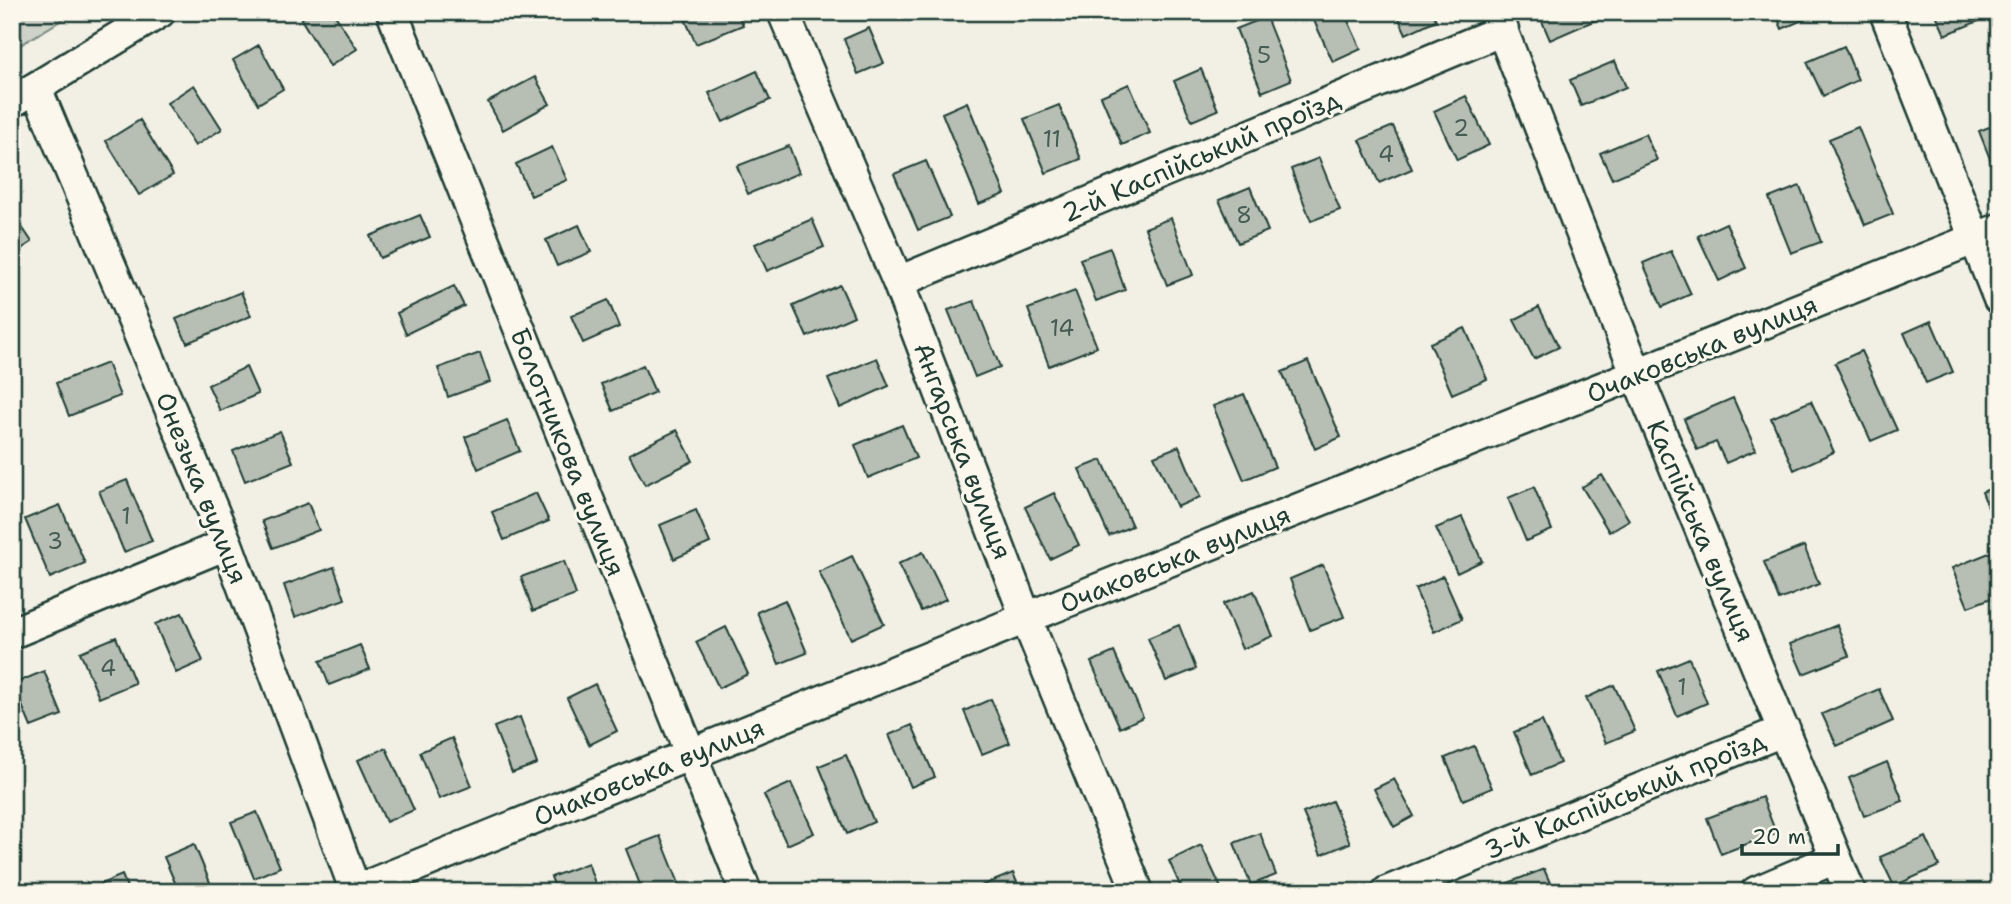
<svg xmlns="http://www.w3.org/2000/svg" width="2011" height="904" viewBox="0 0 2011 904" font-family="'Shantell Sans',sans-serif">
  <rect width="100%" height="100%" fill="#f2f0e5"/>
  <filter id="ink" filterUnits="userSpaceOnUse"><feTurbulence type="fractalNoise" baseFrequency=".0143" numOctaves="2"/><feDisplacementMap in="SourceGraphic" scale="14" xChannelSelector="R" yChannelSelector="G"/><feConvolveMatrix kernelMatrix="1 2 1 2 8 2 1 2 1" color-interpolation-filters="sRGB"/></filter>
  <g filter="url(#ink)">
    <!-- green -->
    <path fill="#cfd2c8" stroke="#77887e" stroke-width="2" d="M 12,12 L 75,12 L 12,50 Z"/>
    <!-- building -->
    <path fill="#b7beb3" stroke="#1f3d34" stroke-width="2" d="M 312,12 L 333,12 L 357,49 L 330,66 L 301,19 Z
      M 700,12 L 737,12 L 743,25 L 696,44 L 685,19 Z
      M 1310,12 L 1344,12 L 1361,49 L 1333,62 Z
      M 1396,12 L 1432,12 L 1436,20 L 1406,34 Z
      M 1538,12 L 1595,12 L 1598,19 L 1550,40 Z
      M 1775,12 L 1821,12 L 1782,29 Z
      M 1935,12 L 1997,12 L 1998,13 L 1945,35 Z
      M 1266,17 L 1291,80 L 1262,92 L 1236,29 Z
      M 869,28 L 884,63 L 858,74 L 844,39 Z
      M 259,45 L 283,89 L 258,104 L 233,60 Z
      M 1844,46 L 1858,80 L 1823,96 L 1807,62 Z
      M 1615,61 L 1626,87 L 1581,106 L 1570,80 Z
      M 1201,69 L 1218,110 L 1192,121 L 1174,81 Z
      M 757,71 L 770,100 L 723,122 L 709,93 Z
      M 535,77 L 550,104 L 503,130 L 488,102 Z
      M 1129,84 L 1150,133 L 1122,145 L 1101,96 Z
      M 194,85 L 222,129 L 195,146 L 167,103 Z
      M 1466,96 L 1489,145 L 1457,160 L 1434,111 Z
      M 967,102 L 1005,194 L 979,204 L 942,113 Z
      M 1059,105 L 1081,159 L 1046,173 L 1024,119 Z
      M 140,120 L 173,175 L 139,195 L 106,141 Z
      M 1999,123 L 1999,173 L 1996,174 L 1979,131 Z
      M 1393,126 L 1412,169 L 1379,183 L 1360,140 Z
      M 1858,127 L 1893,214 L 1865,225 L 1829,139 Z
      M 1645,134 L 1657,160 L 1612,179 L 1600,153 Z
      M 789,146 L 799,173 L 748,194 L 737,166 Z
      M 552,147 L 567,180 L 531,196 L 516,164 Z
      M 1319,158 L 1340,210 L 1311,221 L 1291,169 Z
      M 926,161 L 950,217 L 918,230 L 894,174 Z
      M 1800,186 L 1821,242 L 1791,253 L 1769,198 Z
      M 1250,187 L 1268,231 L 1238,243 L 1219,200 Z
      M 12,212 L 32,242 L 12,255 Z
      M 420,215 L 430,237 L 380,258 L 370,236 Z
      M 1171,218 L 1193,275 L 1167,285 L 1145,228 Z
      M 812,219 L 824,247 L 767,271 L 755,244 Z
      M 1726,223 L 1746,268 L 1719,281 L 1698,236 Z
      M 579,225 L 591,252 L 557,266 L 546,240 Z
      M 1110,248 L 1125,290 L 1096,301 L 1080,259 Z
      M 1671,251 L 1691,294 L 1662,307 L 1643,263 Z
      M 840,285 L 854,316 L 807,337 L 793,306 Z
      M 454,286 L 464,306 L 406,334 L 397,313 Z
      M 1075,291 L 1097,347 L 1049,366 L 1028,309 Z
      M 241,292 L 251,316 L 187,343 L 176,319 Z
      M 608,300 L 619,327 L 583,343 L 571,316 Z
      M 974,301 L 1000,367 L 975,377 L 948,310 Z
      M 1539,307 L 1559,347 L 1534,359 L 1514,320 Z
      M 1931,321 L 1953,372 L 1926,383 L 1904,333 Z
      M 1465,328 L 1487,379 L 1452,394 L 1430,343 Z
      M 1861,351 L 1897,430 L 1871,441 L 1835,363 Z
      M 480,353 L 490,382 L 448,397 L 438,368 Z
      M 877,358 L 889,386 L 840,408 L 828,379 Z
      M 1308,361 L 1341,437 L 1315,449 L 1282,372 Z
      M 107,363 L 120,396 L 69,416 L 56,383 Z
      M 643,365 L 655,392 L 613,411 L 601,384 Z
      M 246,367 L 258,394 L 220,411 L 208,385 Z
      M 1244,394 L 1275,467 L 1244,480 L 1213,406 Z
      M 1733,398 L 1756,450 L 1726,463 L 1716,442 L 1697,450 L 1684,419 Z
      M 1811,401 L 1834,452 L 1794,470 L 1771,418 Z
      M 507,420 L 520,451 L 478,469 L 465,437 Z
      M 902,425 L 916,458 L 868,478 L 855,445 Z
      M 677,430 L 693,461 L 645,485 L 629,454 Z
      M 280,431 L 293,462 L 245,481 L 233,451 Z
      M 1179,446 L 1200,497 L 1177,507 L 1154,456 Z
      M 1102,460 L 1132,526 L 1109,536 L 1079,469 Z
      M 1602,475 L 1629,520 L 1609,532 L 1582,487 Z
      M 127,480 L 152,541 L 124,552 L 99,491 Z
      M 1999,485 L 1999,512 L 1991,515 L 1982,492 Z
      M 1534,487 L 1552,530 L 1526,541 L 1508,498 Z
      M 536,493 L 549,521 L 504,540 L 492,512 Z
      M 1054,493 L 1079,545 L 1050,559 L 1025,507 Z
      M 308,503 L 319,530 L 273,548 L 262,521 Z
      M 60,505 L 85,563 L 50,578 L 25,519 Z
      M 696,510 L 710,543 L 674,559 L 660,525 Z
      M 1462,517 L 1482,561 L 1457,573 L 1436,528 Z
      M 1804,546 L 1819,584 L 1779,600 L 1764,562 Z
      M 1999,549 L 1999,595 L 1968,607 L 1952,568 Z
      M 923,552 L 946,599 L 921,611 L 898,564 Z
      M 852,556 L 884,624 L 851,639 L 819,572 Z
      M 564,561 L 576,595 L 533,611 L 521,577 Z
      M 1323,565 L 1344,617 L 1310,630 L 1290,579 Z
      M 334,567 L 345,599 L 295,617 L 284,585 Z
      M 1443,576 L 1462,619 L 1434,632 L 1415,589 Z
      M 1254,591 L 1273,636 L 1242,649 L 1223,604 Z
      M 785,600 L 807,653 L 779,664 L 757,612 Z
      M 182,613 L 203,661 L 176,673 L 155,624 Z
      M 1179,625 L 1196,669 L 1166,681 L 1148,638 Z
      M 1837,625 L 1849,656 L 1803,674 L 1790,644 Z
      M 726,627 L 748,674 L 719,688 L 696,642 Z
      M 116,637 L 135,683 L 99,698 L 80,652 Z
      M 360,645 L 370,669 L 329,685 L 320,661 Z
      M 1114,652 L 1143,717 L 1120,728 L 1091,662 Z
      M 1689,658 L 1707,703 L 1677,716 L 1658,671 Z
      M 44,671 L 62,715 L 31,727 L 13,684 Z
      M 595,684 L 617,731 L 589,745 L 567,698 Z
      M 1614,685 L 1635,731 L 1606,743 L 1586,698 Z
      M 1879,689 L 1893,721 L 1837,746 L 1822,714 Z
      M 991,699 L 1010,743 L 982,754 L 964,711 Z
      M 520,717 L 537,764 L 512,773 L 494,727 Z
      M 1542,721 L 1560,763 L 1532,775 L 1514,732 Z
      M 912,725 L 935,777 L 911,787 L 889,735 Z
      M 452,738 L 472,786 L 439,799 L 420,752 Z
      M 1474,746 L 1492,788 L 1463,800 L 1445,758 Z
      M 386,748 L 414,810 L 386,822 L 358,760 Z
      M 846,755 L 874,822 L 847,834 L 819,766 Z
      M 1887,762 L 1903,801 L 1864,816 L 1849,778 Z
      M 1394,779 L 1414,816 L 1394,827 L 1374,789 Z
      M 791,783 L 814,833 L 787,845 L 764,795 Z
      M 1762,797 L 1776,833 L 1721,854 L 1707,818 Z
      M 1332,801 L 1350,843 L 1321,855 L 1303,813 Z
      M 257,812 L 280,867 L 254,878 L 231,822 Z
      M 1260,833 L 1276,875 L 1251,885 L 1234,843 Z
      M 660,836 L 682,891 L 681,892 L 643,892 L 626,849 Z
      M 1926,837 L 1939,866 L 1894,886 L 1880,857 Z
      M 194,844 L 214,892 L 179,892 L 164,857 Z
      M 1201,845 L 1223,892 L 1183,892 L 1169,861 Z
      M 588,863 L 598,892 L 557,892 L 551,877 Z
      M 1544,869 L 1554,892 L 1502,892 L 1500,886 Z
      M 1013,873 L 1021,892 L 984,892 L 981,886 Z
      M 122,875 L 129,892 L 96,892 L 94,887 Z"/>
    <g fill="none" stroke-linecap="round" stroke-linejoin="round">
      <!-- street casing -->
      <g stroke="#1f3d34" stroke-width="35">
        <path id="street" d="M 392,12 L 746,892
          M 783,12 L 898,282 L 1026,618 L 1138,892
          M 1495,12 L 1637,375 L 1850,892
          M 1885,12 L 1999,299
          M 36,88 L 227,544 L 356,892
          M 12,102 L 160,12
          M 898,282 L 1503,30
          M 12,633 L 227,544
          M 352,892 L 1026,618 L 1999,229
          M 1387,892 L 1785,730
          M 1756,892 L 1836,858"/>
      </g>
      <!-- street -->
      <use href="#street" stroke="#fbf7ec" stroke-width="30"/>
    </g>
  </g>
  <g text-anchor="middle" stroke-width="6" stroke-linejoin="round" paint-order="stroke">
    <!-- number labels -->
    <g font-size="23" fill="#455d54">
      <text x="1264" y="63">5</text>
      <text x="1461" y="136">2</text>
      <text x="1052" y="147">11</text>
      <text x="1386" y="162">4</text>
      <text x="1244" y="223">8</text>
      <text x="1062" y="336">14</text>
      <text x="126" y="524">1</text>
      <text x="55" y="549">3</text>
      <text x="108" y="676">4</text>
      <text x="1682" y="695">1</text>
    </g>
    <!-- street labels -->
    <g font-size="26" fill="#1f3d34" stroke="#fbf7ec">
      <text transform="translate(1201 156) rotate(-23)" y="9">2-й Каспійський проїзд</text>
      <text transform="translate(1702 349) rotate(-22)" y="9">Очаковська вулиця</text>
      <text transform="translate(963 451) rotate(69)" y="9">Ангарська вулиця</text>
      <text transform="translate(568 452) rotate(68)" y="9">Болотникова вулиця</text>
      <text transform="translate(202 488) rotate(68)" y="9">Онезька вулиця</text>
      <text transform="translate(1701 531) rotate(67)" y="9">Каспійська вулиця</text>
      <text transform="translate(1175 559) rotate(-22)" y="9">Очаковська вулиця</text>
      <text transform="translate(649 772) rotate(-22)" y="9">Очаковська вулиця</text>
      <text transform="translate(1625 795) rotate(-22)" y="9">3-й Каспійський проїзд</text>
    </g>
  </g>
  <!-- margin -->
  <rect width="2011" height="904" fill="none" stroke="#fbf7ec" stroke-width="42"/>
  <rect x="21" y="21" width="1969" height="862" fill="none" stroke="#1f3d34" stroke-width="2.5" filter="url(#ink)"/>
  <!-- scale -->
  <path d="M1742 844v10h96v-10" fill="none" stroke="#1f3d34" stroke-width="3.5"/>
  <text x="1752" y="844" font-size="21" fill="#1f3d34" stroke="#fbf7ec" stroke-width="5" paint-order="stroke">20 m</text>
</svg>
